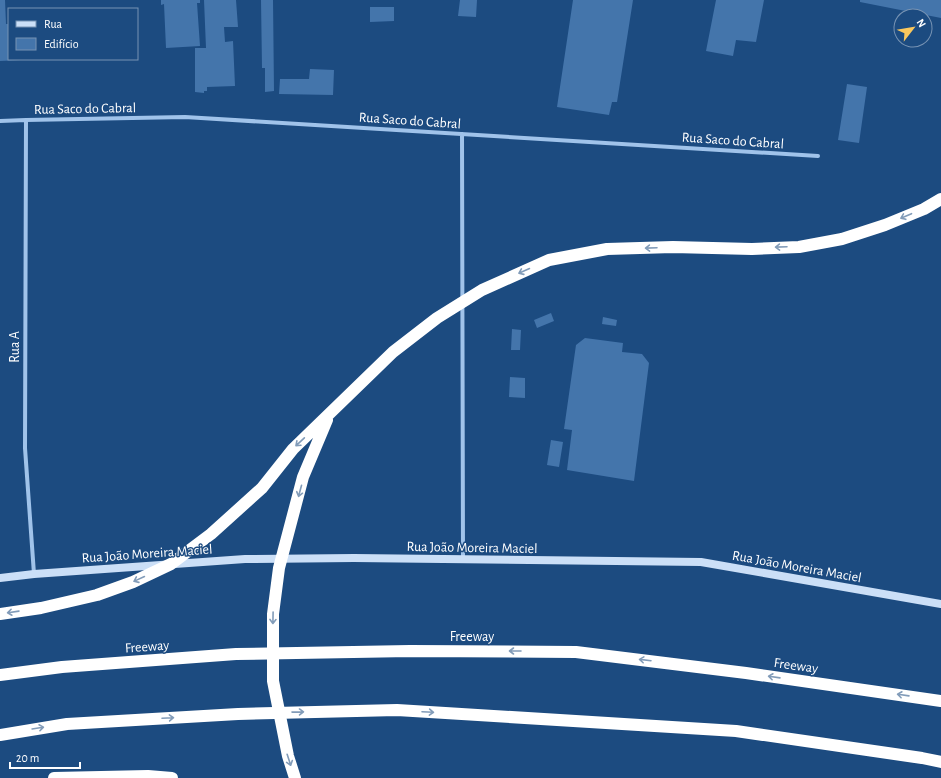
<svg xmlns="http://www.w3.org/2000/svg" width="941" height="778" viewBox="0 0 941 778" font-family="'Alegreya Sans',sans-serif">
  <rect width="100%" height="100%" fill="#1c4b80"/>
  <!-- building -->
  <path fill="#4475ab" d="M 0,0 L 5,0 L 6,24 L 9,24 L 9,59 L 21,59 L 21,60 L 0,61 Z
    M 161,0 L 200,0 L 200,3 L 197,3 L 200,46 L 166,48 L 164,4 L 161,5 Z
    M 204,0 L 236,0 L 238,27 L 224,27 L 225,42 L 233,41 L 235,86 L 207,87 L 207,91 L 204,91 L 204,93 L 195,92 L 195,48 L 206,48 Z
    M 261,0 L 273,0 L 274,91 L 265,92 L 265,68 L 262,68 Z
    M 460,0 L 477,0 L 476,17 L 458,16 Z
    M 573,0 L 633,0 L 617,102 L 612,102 L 609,115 L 557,107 Z
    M 716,0 L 764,0 L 756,42 L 736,40 L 733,56 L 706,51 Z
    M 860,0 L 941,0 L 941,18 L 860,2 Z
    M 370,7 L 394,7 L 394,21 L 370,22 Z
    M 310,69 L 334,70 L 333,95 L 279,94 L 280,79 L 309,79 Z
    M 847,84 L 867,87 L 859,143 L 838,140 Z
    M 551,313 L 554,321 L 537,328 L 534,320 Z
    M 603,317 L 617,320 L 616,326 L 602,324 Z
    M 512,329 L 521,330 L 520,350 L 511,350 Z
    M 585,338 L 623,343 L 622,352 L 642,354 L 649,363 L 634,481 L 567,470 L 572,430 L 564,429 L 576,345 Z
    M 510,377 L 525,378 L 525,398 L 509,397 Z
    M 551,440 L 563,442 L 559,467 L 547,465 Z"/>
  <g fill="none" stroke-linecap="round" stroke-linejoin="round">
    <!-- street -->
    <path stroke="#a0c3ea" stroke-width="4" d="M 26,120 L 25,448 L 34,574
      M 0,121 L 26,120 L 185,117 L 818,156
      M 462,134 L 463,560"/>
    <!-- secondary -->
    <path stroke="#cbdff7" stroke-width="8" d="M 0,578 L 34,574 L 245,559 L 354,558 L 701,562 L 941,604"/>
    <!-- highway -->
    <path stroke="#fff" stroke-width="12" d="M 0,675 L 62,667 L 236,654 L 410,651 L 576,652 L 746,673 L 941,701
      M 0,735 L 67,724 L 238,714 L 397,710 L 736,731 L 922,758 L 941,762
      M 54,778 L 148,776 L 172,778"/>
    <!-- highway-bridge -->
    <path stroke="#fff" stroke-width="12" d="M 0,614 L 41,608 L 97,595 L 133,582 L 171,564 L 211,534 L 262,488 L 293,449 L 393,352 L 437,318 L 482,290 L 549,260 L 607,249 L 673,247 L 752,249 L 799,247 L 842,239 L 885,225 L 924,209 L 941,199
      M 295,778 L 288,756 L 273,681 L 273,614 L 279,568 L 303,477 L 327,420"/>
  </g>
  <!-- one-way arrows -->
  <defs><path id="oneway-shaft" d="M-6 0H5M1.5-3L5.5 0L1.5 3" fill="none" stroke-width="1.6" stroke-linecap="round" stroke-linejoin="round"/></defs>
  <g stroke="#829cb9">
    <use href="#oneway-shaft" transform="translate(906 216) rotate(157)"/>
    <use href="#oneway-shaft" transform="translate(781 247) rotate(178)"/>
    <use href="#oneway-shaft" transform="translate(651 248) rotate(178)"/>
    <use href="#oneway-shaft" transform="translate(524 271) rotate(156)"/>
    <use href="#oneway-shaft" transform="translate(300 442) rotate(137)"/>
    <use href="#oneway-shaft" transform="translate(300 491) rotate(105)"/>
    <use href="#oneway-shaft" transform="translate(139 579) rotate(155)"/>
    <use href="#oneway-shaft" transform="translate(13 612) rotate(172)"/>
    <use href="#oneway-shaft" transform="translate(273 618) rotate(91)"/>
    <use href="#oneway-shaft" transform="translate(515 651) rotate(-180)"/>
    <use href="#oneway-shaft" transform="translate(645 660) rotate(-173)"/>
    <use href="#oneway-shaft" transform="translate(774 677) rotate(-172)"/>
    <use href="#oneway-shaft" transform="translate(903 695) rotate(-172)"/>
    <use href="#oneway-shaft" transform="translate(298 712) rotate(-1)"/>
    <use href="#oneway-shaft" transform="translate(428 712) rotate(3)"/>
    <use href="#oneway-shaft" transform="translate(168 718) rotate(-3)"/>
    <use href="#oneway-shaft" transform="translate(38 728) rotate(-9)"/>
    <use href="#oneway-shaft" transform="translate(289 760) rotate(72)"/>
  </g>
  <g text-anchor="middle" stroke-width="3" stroke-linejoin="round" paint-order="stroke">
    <!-- street labels -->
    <g font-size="14" fill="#fff" stroke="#1c4b80">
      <text transform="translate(85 108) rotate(-1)" y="5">Rua Saco do Cabral</text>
      <text transform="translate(410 120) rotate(4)" y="5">Rua Saco do Cabral</text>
      <text transform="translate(733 140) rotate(4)" y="5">Rua Saco do Cabral</text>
      <text transform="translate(14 347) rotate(-90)" y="5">Rua A</text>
      <text transform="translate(472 547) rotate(1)" y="5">Rua João Moreira Maciel</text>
      <text transform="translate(147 553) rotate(-4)" y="5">Rua João Moreira Maciel</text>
      <text transform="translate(797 566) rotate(10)" y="5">Rua João Moreira Maciel</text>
      <text x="472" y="641">Freeway</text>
      <text transform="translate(147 646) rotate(-4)" y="5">Freeway</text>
      <text transform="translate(796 665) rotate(8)" y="5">Freeway</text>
    </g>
  </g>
  <!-- legend -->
  <rect x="8" y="8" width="130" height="52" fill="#1c4b80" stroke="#7793b3"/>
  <rect x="16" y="21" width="20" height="6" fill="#cbdff7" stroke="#7793b3"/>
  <text x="44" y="28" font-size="12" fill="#ffffff">Rua</text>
  <rect x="16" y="38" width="20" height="12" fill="#4475ab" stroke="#7793b3"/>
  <text x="44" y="48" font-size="12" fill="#ffffff">Edifício</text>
  <!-- north arrow -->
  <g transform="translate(913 28) rotate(59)"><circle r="19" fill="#1c4b80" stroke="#7793b3"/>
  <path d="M0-3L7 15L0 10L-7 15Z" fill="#fac85d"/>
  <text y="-6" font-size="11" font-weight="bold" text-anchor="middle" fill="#ffffff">N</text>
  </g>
  <!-- scale -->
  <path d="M10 762v6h70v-6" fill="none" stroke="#ffffff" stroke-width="2"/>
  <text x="16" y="762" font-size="12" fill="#ffffff" stroke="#1c4b80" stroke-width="3" paint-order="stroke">20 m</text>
</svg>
